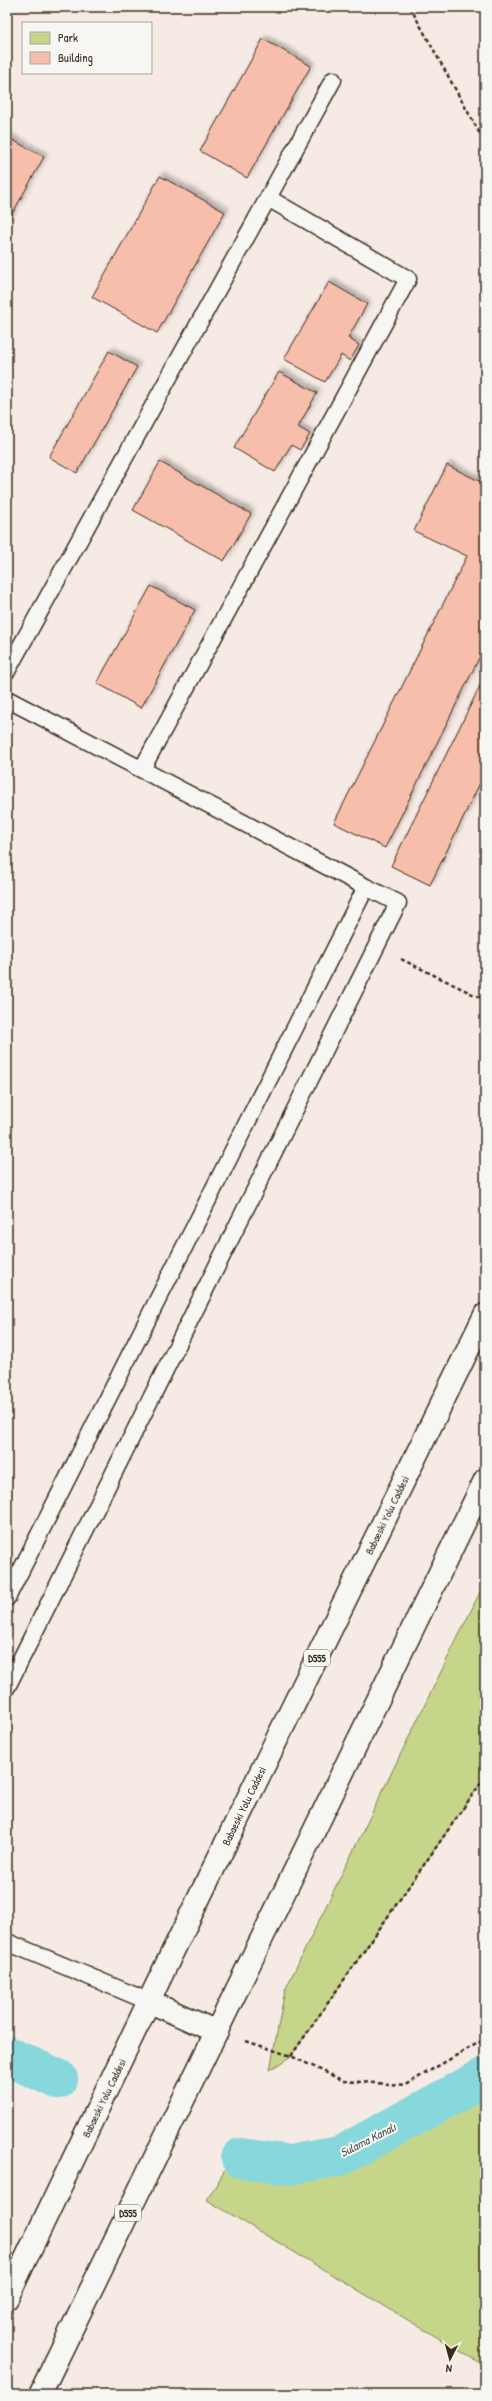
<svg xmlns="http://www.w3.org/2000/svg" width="492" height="2401" viewBox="0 0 492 2401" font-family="'Patrick Hand',sans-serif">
  <defs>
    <filter id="shadow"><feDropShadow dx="3.5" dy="-3.5" stdDeviation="2" flood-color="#0004"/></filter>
  </defs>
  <rect width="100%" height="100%" fill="#f6ebe4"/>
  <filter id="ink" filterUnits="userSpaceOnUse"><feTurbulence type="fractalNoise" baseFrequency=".025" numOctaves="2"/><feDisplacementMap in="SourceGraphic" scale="8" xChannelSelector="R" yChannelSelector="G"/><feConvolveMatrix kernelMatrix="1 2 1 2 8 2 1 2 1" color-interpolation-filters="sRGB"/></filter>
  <g filter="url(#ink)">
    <!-- green -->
    <path fill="#c5d68a" stroke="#808054" d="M 485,1582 L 485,1777 L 291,2056 L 270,2070 L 285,1990 Z
      M 479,2093 L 485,2097 L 485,2366 L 207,2200 L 233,2157 L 292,2171 L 345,2163 Z"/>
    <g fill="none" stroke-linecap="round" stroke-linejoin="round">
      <!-- canal -->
      <path stroke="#86d8dd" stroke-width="40" d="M 7,2056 L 58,2079
        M 241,2158 L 289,2165 L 340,2156 L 485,2077"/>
    </g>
    <!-- building -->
    <path fill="#f7bfab" stroke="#3b2a1e" filter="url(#shadow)" d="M 263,39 L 311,66 L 247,178 L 200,151 Z
      M 7,137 L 44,157 L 7,223 Z
      M 160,176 L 225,212 L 157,333 L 92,297 Z
      M 329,282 L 367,304 L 348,338 L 359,345 L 350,361 L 341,355 L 325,382 L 284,359 Z
      M 109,351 L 137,367 L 77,473 L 49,457 Z
      M 279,372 L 317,393 L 298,427 L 310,434 L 300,450 L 291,445 L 275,472 L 234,448 Z
      M 160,462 L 251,514 L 224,561 L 133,510 Z
      M 447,465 L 485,484 L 485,646 L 385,848 L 334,823 L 467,556 L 414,531 Z
      M 151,586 L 195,610 L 141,708 L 97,683 Z
      M 485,676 L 485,773 L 430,885 L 391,866 Z"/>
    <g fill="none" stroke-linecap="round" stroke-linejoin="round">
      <!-- lane casing -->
      <g stroke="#3b2a1e" stroke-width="19">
        <path id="lane" d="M 7,671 L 333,80
          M 7,699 L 366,887
          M 142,769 L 408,279 L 268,198
          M 7,1598 L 366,887 L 398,903 L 7,1687
          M 7,1942 L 150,2002"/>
      </g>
      <!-- highway casing -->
      <g stroke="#3b2a1e" stroke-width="25">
        <path id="highway" d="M 150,2002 L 217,2032
          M 7,2298 L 172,1953 L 485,1315
          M 40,2394 L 485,1480"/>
      </g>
      <!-- path -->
      <path stroke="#3b2a1e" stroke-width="2.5" stroke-dasharray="4 3" stroke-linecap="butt" d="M 410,7 L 485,143
        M 401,959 L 485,1000
        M 246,2041 L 291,2056 L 344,2081 L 405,2085 L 485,2039
        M 291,2056 L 485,1777"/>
      <!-- lane -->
      <use href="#lane" stroke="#f6f6f2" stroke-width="16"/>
      <!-- highway -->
      <use href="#highway" stroke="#f6f6f2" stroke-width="22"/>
    </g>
  </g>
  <g text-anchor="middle" stroke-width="4" stroke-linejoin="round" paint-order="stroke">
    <!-- shield labels -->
    <g fill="#f6f6f2" stroke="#73675e" stroke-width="1">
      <rect x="304" y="1650" width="26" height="16" rx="3"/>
      <rect x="115" y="2205" width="26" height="16" rx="3"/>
    </g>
    <g font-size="10" font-weight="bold" fill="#3b2a1e">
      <text x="317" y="1662">D555</text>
      <text x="128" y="2217">D555</text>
    </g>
    <!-- street labels -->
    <g font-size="11" fill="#3b2a1e" stroke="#f6f6f2">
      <text transform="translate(387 1515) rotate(-64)" y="4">Babaeski Yolu Caddesi</text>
      <text transform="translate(244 1806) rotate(-64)" y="4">Babaeski Yolu Caddesi</text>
      <text transform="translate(104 2098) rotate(-64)" y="4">Babaeski Yolu Caddesi</text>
    </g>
    <!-- water labels -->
    <g font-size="12" font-style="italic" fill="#4e564e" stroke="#f6f6f2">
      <text transform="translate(368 2140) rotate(-27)" y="4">Sulama Kanalı</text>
    </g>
  </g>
  <!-- margin -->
  <rect width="492" height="2401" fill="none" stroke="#f6f6f2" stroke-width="24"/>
  <rect x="12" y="12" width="468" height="2377" fill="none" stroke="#3b2a1e" stroke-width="1.5" filter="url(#ink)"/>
  <!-- legend -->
  <rect x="22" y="22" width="130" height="52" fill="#f6f6f2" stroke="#aba49d"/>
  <rect x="30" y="32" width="20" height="12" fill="#c5d68a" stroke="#aba49d"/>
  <text x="58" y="42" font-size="12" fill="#3b2a1e">Park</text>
  <rect x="30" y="52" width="20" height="12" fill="#f7bfab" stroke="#aba49d"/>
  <text x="58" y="62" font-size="12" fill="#3b2a1e">Building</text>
  <!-- north arrow -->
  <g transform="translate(450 2359) rotate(186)" stroke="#f6f6f2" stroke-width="3" paint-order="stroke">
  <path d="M0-3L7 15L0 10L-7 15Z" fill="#3b2a1e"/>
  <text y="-6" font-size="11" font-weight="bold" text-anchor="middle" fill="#3b2a1e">N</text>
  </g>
</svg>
